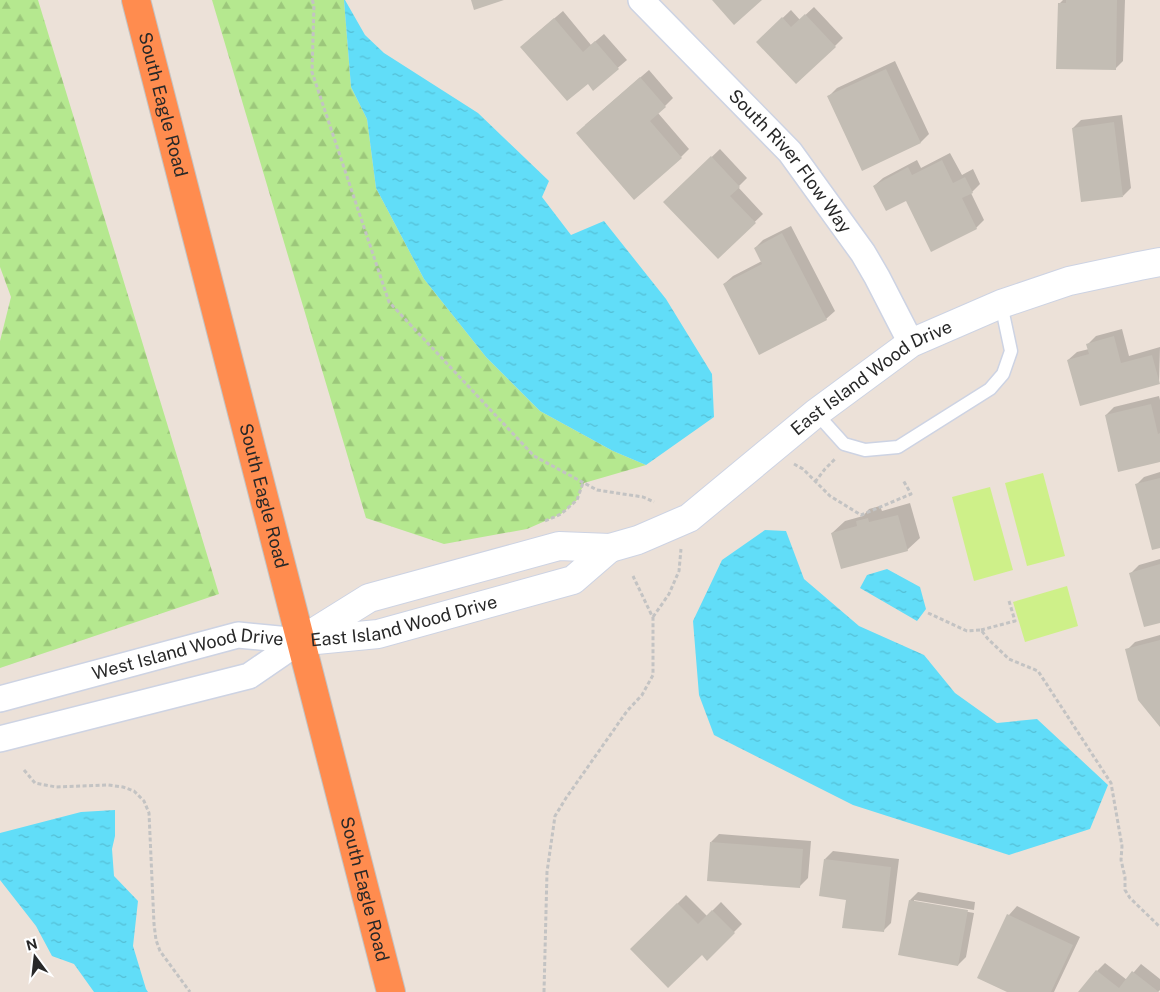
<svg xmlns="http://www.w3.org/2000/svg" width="1160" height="992" viewBox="0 0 1160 992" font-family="'Public Sans',sans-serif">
  <defs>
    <pattern id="forest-firs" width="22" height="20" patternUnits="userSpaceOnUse" patternTransform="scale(1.25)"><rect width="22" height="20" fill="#b5e88f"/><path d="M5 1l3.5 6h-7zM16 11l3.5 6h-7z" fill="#9cc77b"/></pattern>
    <pattern id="water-ripples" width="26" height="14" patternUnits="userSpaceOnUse" patternTransform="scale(1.25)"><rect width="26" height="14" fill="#61ddf8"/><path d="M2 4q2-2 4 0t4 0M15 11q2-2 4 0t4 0" fill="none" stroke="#54bed5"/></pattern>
  </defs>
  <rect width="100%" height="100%" fill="#ece1d8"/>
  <!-- forest -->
  <path fill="url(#forest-firs)" d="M 0,0 L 38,0 L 219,594 L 0,668 L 0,341 L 11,297 L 0,267 Z
    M 212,0 L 344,0 L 351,87 L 367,119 L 376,188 L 424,279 L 486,357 L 540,411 L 613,451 L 646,465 L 584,483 L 577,500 L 561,514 L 527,529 L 444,544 L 366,518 Z"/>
  <!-- pitch -->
  <path fill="#cef089" d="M 1043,473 L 1065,556 L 1027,566 L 1005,483 Z
    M 990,487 L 1013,570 L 974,581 L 952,497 Z
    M 1067,586 L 1078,626 L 1025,642 L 1013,602 Z"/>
  <!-- water -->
  <path fill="url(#water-ripples)" d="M 344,0 L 345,0 L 365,35 L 384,53 L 478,113 L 549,181 L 542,197 L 571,235 L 604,221 L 666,299 L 712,374 L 714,417 L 646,465 L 613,451 L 540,411 L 486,357 L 424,279 L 376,188 L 367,119 L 351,87 Z
    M 765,530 L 786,531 L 804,579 L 859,626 L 924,655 L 955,693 L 997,723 L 1037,719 L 1108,785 L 1090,829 L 1009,855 L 853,805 L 714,735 L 699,695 L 693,621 L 722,560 Z
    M 887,569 L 920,587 L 926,609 L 917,621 L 860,588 L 867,575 Z
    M 115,810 L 115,836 L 112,849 L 114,876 L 138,901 L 133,946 L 146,989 L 148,992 L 94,992 L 74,964 L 52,956 L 36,926 L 0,880 L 0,833 L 81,812 Z"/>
  <!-- shadow -->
  <path fill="#0003" d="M 1063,0 L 1125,0 L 1123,61 L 1115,69 L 1060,3 Z
    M 814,7 L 843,38 L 835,46 L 766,34 L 791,10 L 800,20 Z
    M 563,11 L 591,45 L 604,34 L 627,60 L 593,89 L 588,82 L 530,39 Z
    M 895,61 L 929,134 L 921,142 L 863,169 L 829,96 L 837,88 Z
    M 649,70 L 673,98 L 658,113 L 689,149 L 681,157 L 585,125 Z
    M 1122,115 L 1131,188 L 1123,196 L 1073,128 L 1081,120 Z
    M 720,149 L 747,178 L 738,187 L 763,214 L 718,257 L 665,202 Z
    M 950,153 L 962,175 L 973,169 L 980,184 L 971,193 L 984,220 L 976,228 L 874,186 L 883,178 L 917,160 L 921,168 Z
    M 791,226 L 835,311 L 826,319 L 724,284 L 733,276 L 762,261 L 755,248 L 763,240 Z
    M 1122,329 L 1129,356 L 1160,347 L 1159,383 L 1068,360 L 1077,352 L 1089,349 L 1088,344 L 1096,336 Z
    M 1159,396 L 1160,400 L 1160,461 L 1106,415 L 1114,407 Z
    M 1160,472 L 1160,547 L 1136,485 L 1144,477 Z
    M 910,503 L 920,538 L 907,550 L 832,533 L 845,521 L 863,516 L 869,509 L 880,506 L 882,511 Z
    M 1160,559 L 1160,622 L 1131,573 L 1139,565 Z
    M 1160,635 L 1160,725 L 1127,650 L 1135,642 Z
    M 719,834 L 811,841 L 808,878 L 799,887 L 711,842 Z
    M 833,851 L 899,859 L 891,923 L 883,931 L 847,898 L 825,859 Z
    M 918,892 L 975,902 L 974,910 L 914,900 L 914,902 L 974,913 L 966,957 L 958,965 L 910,900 Z
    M 686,895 L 707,916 L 721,902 L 742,924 L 707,959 L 702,953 L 632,949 Z
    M 1017,906 L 1080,937 L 1054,992 L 1010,992 L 979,977 L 1009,915 Z
    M 1105,963 L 1127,980 L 1141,964 L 1160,979 L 1160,990 L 1158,992 L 1080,992 L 1097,971 Z"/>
  <!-- building -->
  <path fill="#c3bdb4" d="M 471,0 L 504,0 L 474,10 Z
    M 712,0 L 762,0 L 734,25 Z
    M 1066,0 L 1117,0 L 1116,70 L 1056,69 L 1058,3 L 1066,3 Z
    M 805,14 L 836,47 L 796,84 L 756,42 L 782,17 L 791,27 Z
    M 554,18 L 583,52 L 595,41 L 619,69 L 593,91 L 588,84 L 567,101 L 520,47 Z
    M 886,69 L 921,143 L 862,171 L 827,96 Z
    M 640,77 L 666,107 L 650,121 L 682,158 L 634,200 L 576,133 Z
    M 1114,122 L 1123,197 L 1081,202 L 1072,128 Z
    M 711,156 L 740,187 L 730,196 L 756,223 L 718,259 L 663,202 Z
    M 942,160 L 953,183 L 965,177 L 973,193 L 962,198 L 977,229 L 931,252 L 906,201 L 886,211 L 873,186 L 908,167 L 912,175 Z
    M 782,233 L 827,320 L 759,355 L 723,284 L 762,264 L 754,248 Z
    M 1114,336 L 1121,363 L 1152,355 L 1160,384 L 1080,406 L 1067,360 L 1089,354 L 1086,344 Z
    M 1151,404 L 1158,434 L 1160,433 L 1160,462 L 1118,472 L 1105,415 Z
    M 1160,478 L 1160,548 L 1152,550 L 1135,484 Z
    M 898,515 L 908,551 L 841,569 L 831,533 L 857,526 L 856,521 L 868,518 L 869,522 Z
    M 1160,564 L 1160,623 L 1144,627 L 1129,573 Z
    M 1160,640 L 1160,727 L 1138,700 L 1125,649 Z
    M 710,842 L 803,849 L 800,888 L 707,881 Z
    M 824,859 L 891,867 L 884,932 L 842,928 L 846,900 L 819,896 Z
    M 909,900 L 968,910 L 958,966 L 898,955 Z
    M 677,903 L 698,924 L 712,910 L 735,933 L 707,961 L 702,955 L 668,988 L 630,949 Z
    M 1007,914 L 1073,945 L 1051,992 L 1007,992 L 977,978 Z
    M 1096,970 L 1119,988 L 1132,971 L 1159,992 L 1078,992 Z"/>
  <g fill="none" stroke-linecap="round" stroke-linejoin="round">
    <!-- lane casing -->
    <g stroke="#cdd3e3" stroke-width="15">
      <path id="lane" d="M 816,413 L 844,444 L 865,450 L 898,447 L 990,389 L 1003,374 L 1011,351 L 1001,304"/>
    </g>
    <!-- street casing -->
    <g stroke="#cdd3e3" stroke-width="28">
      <g id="street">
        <path id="s1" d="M 641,0 L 790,152 L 863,253 L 877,277 L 911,343"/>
        <path id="s2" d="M 0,699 L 238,635 L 300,641"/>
        <path d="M 0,739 L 249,676 L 300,641"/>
      </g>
    </g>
    <!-- secondary casing -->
    <g stroke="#cdd3e3" stroke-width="30">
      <g id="secondary">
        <path id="s3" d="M 300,641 L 369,598 L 559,546 L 610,548 L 638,540 L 689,518 L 816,413 L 911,343 L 1001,304 L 1069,281 L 1139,266 L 1160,262"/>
        <path id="s4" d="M 306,641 L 378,634 L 573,580 L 610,548"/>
      </g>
    </g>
    <!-- highway casing -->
    <g stroke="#c3c3c3" stroke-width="30">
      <g id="highway">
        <path id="s5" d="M 136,0 L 391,992"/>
      </g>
    </g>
    <!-- path -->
    <path stroke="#c3c3c3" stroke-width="3" stroke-dasharray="4 2.5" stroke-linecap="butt" d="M 312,0 L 314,5 L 312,72 L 389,302 L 534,456 L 597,490 L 643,497 L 654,502
      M 794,464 L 803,469 L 830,496 L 861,515 L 911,494 L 903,480
      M 815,482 L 825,469 L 835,459
      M 545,521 L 561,514 L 577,500 L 583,483
      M 928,613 L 967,631 L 981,630 L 988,639 L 1009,659 L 1038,671 L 1111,783 L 1122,846 L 1121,860 L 1125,877 L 1125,890 L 1130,898 L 1160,927
      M 653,617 L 669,594 L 679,571 L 681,549
      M 981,630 L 1015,621 L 1009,601
      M 24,770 L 35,783 L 56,787 L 108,785 L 123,787 L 134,791 L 144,801 L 149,813 L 154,924 L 156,940 L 160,951 L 190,992
      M 544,992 L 547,872 L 555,816 L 566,798 L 627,711 L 642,695 L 653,675 L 653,618 L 633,576"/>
    <!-- lane -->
    <use href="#lane" stroke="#fff" stroke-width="12"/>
    <!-- street -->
    <use href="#street" stroke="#fff" stroke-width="25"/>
    <!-- secondary -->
    <use href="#secondary" stroke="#fff" stroke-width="28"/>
    <!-- highway -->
    <use href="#highway" stroke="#ff8c4f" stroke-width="28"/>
  </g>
  <g text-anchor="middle" stroke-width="4.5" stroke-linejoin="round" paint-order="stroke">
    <!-- street labels -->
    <g font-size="18" fill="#282828" stroke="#fff">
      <text dy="6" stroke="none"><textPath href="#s5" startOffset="108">South Eagle Road</textPath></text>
      <text dy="6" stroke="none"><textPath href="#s1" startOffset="220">South River Flow Way</textPath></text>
      <text dy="6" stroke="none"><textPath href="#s3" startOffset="645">East Island Wood Drive</textPath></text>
      <text dy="6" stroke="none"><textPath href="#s5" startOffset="512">South Eagle Road</textPath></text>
      <text dy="6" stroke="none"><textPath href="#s4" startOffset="100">East Island Wood Drive</textPath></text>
      <text dy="6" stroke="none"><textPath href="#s2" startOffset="194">West Island Wood Drive</textPath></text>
      <text dy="6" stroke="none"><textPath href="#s5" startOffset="918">South Eagle Road</textPath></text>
    </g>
  </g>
  <!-- north arrow -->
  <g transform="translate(35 957) rotate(345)" stroke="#ffffff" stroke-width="4" paint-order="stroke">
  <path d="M0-4L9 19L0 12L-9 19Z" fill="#282828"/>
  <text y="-8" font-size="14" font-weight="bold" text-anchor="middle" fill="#282828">N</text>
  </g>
</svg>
